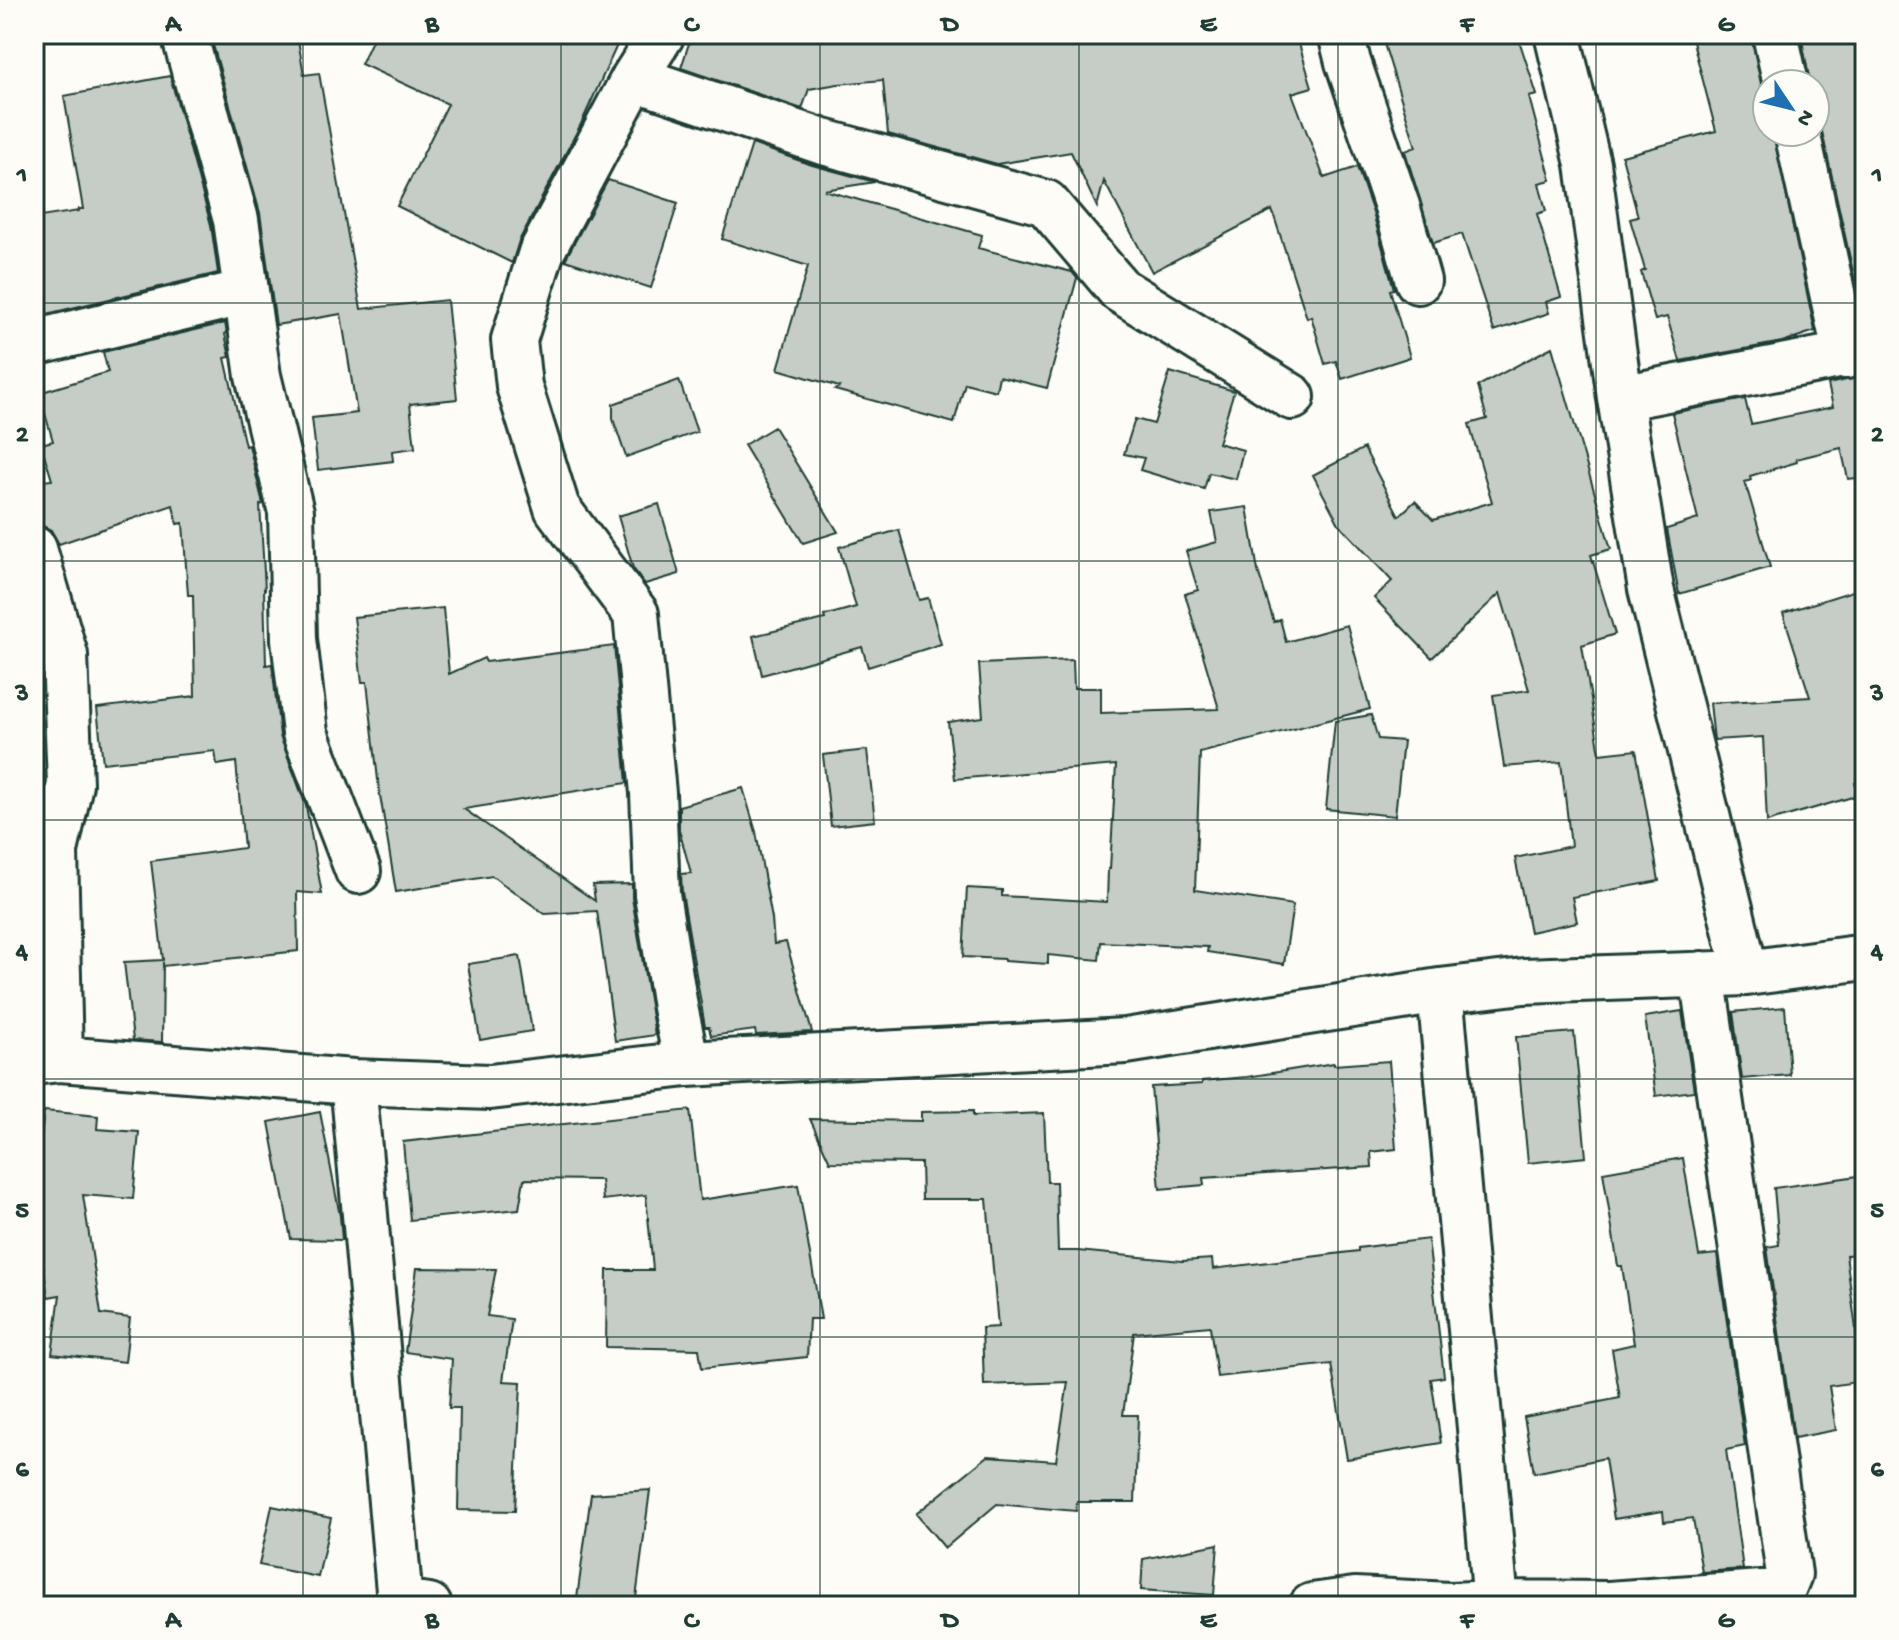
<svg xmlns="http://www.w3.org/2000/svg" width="1899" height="1640" viewBox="0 0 1899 1640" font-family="'Gochi Hand',sans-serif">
  <rect width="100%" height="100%" fill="#fdfcf7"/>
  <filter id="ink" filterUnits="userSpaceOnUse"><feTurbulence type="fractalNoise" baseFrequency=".0125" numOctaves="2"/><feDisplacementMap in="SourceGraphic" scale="16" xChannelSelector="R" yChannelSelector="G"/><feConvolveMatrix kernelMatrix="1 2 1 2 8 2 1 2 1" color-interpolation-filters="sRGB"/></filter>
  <g filter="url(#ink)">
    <!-- building -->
    <path fill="#c6cdc7" stroke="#1f3d34" stroke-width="2" d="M 210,34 L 297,34 L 304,75 L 319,73 L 361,309 L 447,300 L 457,399 L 410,404 L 415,448 L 392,451 L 393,461 L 318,470 L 312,418 L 357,413 L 341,314 L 276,325 L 260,213 Z
      M 375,34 L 597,34 L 618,43 L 581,124 L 519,241 L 512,263 L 397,206 L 448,104 L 361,64 Z
      M 692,34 L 1296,34 L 1312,87 L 1292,93 L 1324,178 L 1357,167 L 1373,213 L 1394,289 L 1390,290 L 1410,357 L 1342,379 L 1336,361 L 1325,364 L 1311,316 L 1307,318 L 1272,210 L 1152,272 L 1104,181 L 1097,207 L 1071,152 L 997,164 L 888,134 L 883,80 L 838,84 L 809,89 L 802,109 L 681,68 Z
      M 1381,34 L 1517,34 L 1537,95 L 1529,97 L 1551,180 L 1539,183 L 1546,211 L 1537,214 L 1561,297 L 1546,302 L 1549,313 L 1494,331 L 1462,234 L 1433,243 L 1405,151 L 1416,147 Z
      M 1691,34 L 1751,34 L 1762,89 L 1767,100 L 1767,132 L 1773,132 L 1815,331 L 1782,342 L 1680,361 L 1667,317 L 1655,320 L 1641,272 L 1645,270 L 1630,219 L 1638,217 L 1622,156 L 1716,131 Z
      M 1801,34 L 1865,34 L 1865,326 L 1821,127 L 1815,115 L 1815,84 L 1810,84 Z
      M 170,76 L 211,225 L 218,273 L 34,317 L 34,218 L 79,211 L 79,209 L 83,209 L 64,96 Z
      M 752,144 L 812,165 L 875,182 L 824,190 L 982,235 L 978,248 L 1072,272 L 1077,278 L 1047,388 L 999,376 L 996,391 L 965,383 L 954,423 L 835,390 L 839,387 L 778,369 L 808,266 L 722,239 Z
      M 608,180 L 678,203 L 651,288 L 565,260 Z
      M 225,323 L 227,333 L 225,334 L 230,357 L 225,358 L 245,446 L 249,445 L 263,504 L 260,505 L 265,589 L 264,589 L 266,665 L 272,664 L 280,736 L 306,806 L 322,894 L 297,892 L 298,951 L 163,966 L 163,962 L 162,1042 L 133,1040 L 124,962 L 163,960 L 151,861 L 244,848 L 236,762 L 217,765 L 215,751 L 103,763 L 97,708 L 195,696 L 193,595 L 188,595 L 183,523 L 177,524 L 173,505 L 59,544 L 51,530 L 41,525 L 34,525 L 34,482 L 52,480 L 41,444 L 53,441 L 39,393 L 108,372 L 103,352 Z
      M 1552,347 L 1611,549 L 1591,555 L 1615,634 L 1582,645 L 1600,754 L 1636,750 L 1659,881 L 1572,897 L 1577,922 L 1530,932 L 1515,858 L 1571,846 L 1561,762 L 1504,767 L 1493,695 L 1529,690 L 1500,593 L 1432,658 L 1374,598 L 1392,581 L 1339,524 L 1313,475 L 1364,448 L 1399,516 L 1415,501 L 1433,520 L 1492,502 L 1469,424 L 1487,419 L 1478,386 Z
      M 1170,372 L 1234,391 L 1218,443 L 1243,450 L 1236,479 L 1209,473 L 1204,489 L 1140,470 L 1144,458 L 1124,454 L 1135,419 L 1154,424 Z
      M 1865,376 L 1865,477 L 1848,479 L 1841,448 L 1796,459 L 1797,462 L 1750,476 L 1751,480 L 1745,482 L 1770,567 L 1679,594 L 1667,529 L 1698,519 L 1672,413 L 1745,399 L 1751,424 L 1833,407 L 1828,384 Z
      M 679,380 L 697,432 L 626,457 L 613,419 L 613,404 Z
      M 774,427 L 838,532 L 803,543 L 744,445 Z
      M 659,504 L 679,574 L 645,584 L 633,568 L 618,516 Z
      M 1247,507 L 1258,571 L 1274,622 L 1280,619 L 1286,642 L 1347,625 L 1370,709 L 1200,753 L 1195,890 L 1293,905 L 1284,964 L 1207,952 L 1208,947 L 1101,942 L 1099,960 L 1048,955 L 1048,964 L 1004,961 L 1004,959 L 963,957 L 967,888 L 1002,890 L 1002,896 L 1107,902 L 1108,869 L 1110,869 L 1116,765 L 955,779 L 948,722 L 983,717 L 979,664 L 1073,660 L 1074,688 L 1101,688 L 1101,713 L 1219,709 L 1185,594 L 1198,590 L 1186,551 L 1217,542 L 1211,512 Z
      M 899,530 L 919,600 L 928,598 L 941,644 L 868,667 L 862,647 L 762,675 L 753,636 L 825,619 L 824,616 L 856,607 L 839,547 Z
      M 1865,587 L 1865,781 L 1855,783 L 1859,795 L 1767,822 L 1763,737 L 1714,740 L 1710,703 L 1810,697 L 1783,613 Z
      M 443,608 L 449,674 L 484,658 L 486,662 L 614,646 L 627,783 L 464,809 L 595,901 L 593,885 L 632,884 L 632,898 L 655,1035 L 615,1041 L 597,911 L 545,914 L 492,876 L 396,892 L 379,789 L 367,682 L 362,682 L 354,617 Z
      M 1371,715 L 1378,739 L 1403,741 L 1395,816 L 1326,809 L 1335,721 Z
      M 867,750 L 875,821 L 831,826 L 823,755 Z
      M 743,788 L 756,832 L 772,919 L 774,944 L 786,942 L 812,1032 L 756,1035 L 755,1030 L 711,1036 L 709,1027 L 705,1027 L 682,892 L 681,874 L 691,873 L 679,830 L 679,806 Z
      M 520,956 L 532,1031 L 480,1040 L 468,964 Z
      M 1785,1007 L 1790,1075 L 1742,1079 L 1733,1012 Z
      M 1682,1011 L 1694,1091 L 1656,1096 L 1645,1017 Z
      M 1574,1032 L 1586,1157 L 1528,1163 L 1516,1037 Z
      M 1389,1061 L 1396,1149 L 1371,1152 L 1372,1167 L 1203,1178 L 1204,1185 L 1160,1189 L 1151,1087 L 1202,1084 L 1202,1081 L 1247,1077 L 1334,1063 L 1334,1065 Z
      M 690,1110 L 700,1200 L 798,1185 L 821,1319 L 809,1319 L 807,1357 L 702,1368 L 699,1349 L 606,1347 L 607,1270 L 653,1270 L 646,1195 L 603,1200 L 601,1180 L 524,1179 L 519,1209 L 410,1220 L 403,1142 Z
      M 44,1111 L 98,1116 L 97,1129 L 139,1132 L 133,1199 L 83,1195 L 101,1314 L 130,1318 L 125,1362 L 52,1354 L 60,1295 L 48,1297 L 34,1206 Z
      M 973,1111 L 973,1116 L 1044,1113 L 1047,1182 L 1056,1182 L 1058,1251 L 1078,1251 L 1182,1261 L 1212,1259 L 1213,1269 L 1358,1251 L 1358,1248 L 1428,1239 L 1444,1377 L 1431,1379 L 1441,1443 L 1347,1459 L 1331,1364 L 1217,1377 L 1210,1326 L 1134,1333 L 1123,1415 L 1138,1415 L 1135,1502 L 1077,1502 L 1076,1511 L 997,1504 L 945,1548 L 916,1514 L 988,1456 L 1056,1461 L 1068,1382 L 984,1385 L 982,1328 L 998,1327 L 987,1199 L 922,1199 L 921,1163 L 830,1162 L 810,1119 L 921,1121 L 921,1112 Z
      M 320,1112 L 340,1216 L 342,1240 L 291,1239 L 269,1122 Z
      M 1683,1158 L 1699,1256 L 1717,1254 L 1745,1446 L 1726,1450 L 1743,1569 L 1702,1572 L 1693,1518 L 1664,1522 L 1663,1511 L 1614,1519 L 1605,1458 L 1534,1473 L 1524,1417 L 1620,1398 L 1612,1349 L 1634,1344 L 1622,1266 L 1618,1266 L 1603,1172 Z
      M 1865,1175 L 1865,1254 L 1846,1255 L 1863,1381 L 1829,1386 L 1836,1430 L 1794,1438 L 1767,1247 L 1779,1245 L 1774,1188 Z
      M 417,1268 L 496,1269 L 487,1316 L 512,1319 L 503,1381 L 521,1382 L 515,1511 L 458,1510 L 460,1408 L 449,1408 L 452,1359 L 405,1352 Z
      M 650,1490 L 635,1606 L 576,1606 L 591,1494 Z
      M 272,1506 L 331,1518 L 318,1577 L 259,1565 Z
      M 1218,1544 L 1214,1595 L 1141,1590 L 1143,1559 Z"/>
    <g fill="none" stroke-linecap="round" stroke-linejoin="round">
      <!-- minor casing -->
      <g stroke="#1f3d34" stroke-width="50">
        <path id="minor" d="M 184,34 L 236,220 L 258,376 L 291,512 L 294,639 L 305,733 L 358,871
          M 662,34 L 634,78 L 541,253 L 514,340 L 519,386 L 557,508 L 636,614 L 653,793 L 657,894 L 675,1007 L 687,1064
          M 1341,34 L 1348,62 L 1397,206 L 1418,281
          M 1557,34 L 1588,164 L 1620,398 L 1651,589 L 1746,973
          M 1775,34 L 1786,84
          M 634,78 L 820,141 L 1046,203 L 1120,290 L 1292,397
          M 1797,132 L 1846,356
          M 34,343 L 246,292
          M 1620,398 L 1865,351
          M 34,549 L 65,655 L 70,784 L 55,851 L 60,1059
          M 34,1062 L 60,1059 L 353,1082 L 490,1087 L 687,1064 L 1126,1041 L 1440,991 L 1524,981 L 1746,973 L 1865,957
          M 353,1082 L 400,1602 L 429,1606
          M 1496,1603 L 1609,1604 L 1775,1592 L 1784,1586 L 1789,1574 L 1702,974
          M 1312,1606 L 1355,1600 L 1449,1605 L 1496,1603 L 1440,991"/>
      </g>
      <!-- minor -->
      <use href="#minor" stroke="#fdfcf7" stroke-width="44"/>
    </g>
  </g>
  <!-- grid -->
  <path fill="none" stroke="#1f3d34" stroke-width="2" stroke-opacity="0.55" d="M 303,34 L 303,1606M 561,34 L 561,1606M 820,34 L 820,1606M 1079,34 L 1079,1606M 1338,34 L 1338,1606M 1596,34 L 1596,1606M 34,303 L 1865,303M 34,561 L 1865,561M 34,820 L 1865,820M 34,1079 L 1865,1079M 34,1337 L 1865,1337"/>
  <!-- margin -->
  <rect width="1899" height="1640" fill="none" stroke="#fdfcf7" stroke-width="88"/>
  <!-- north arrow -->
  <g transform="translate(1791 108) rotate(125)"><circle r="38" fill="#fdfcf7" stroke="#a4b0a9" stroke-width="2"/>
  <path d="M0-6L14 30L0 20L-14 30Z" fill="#1f6fb2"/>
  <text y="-12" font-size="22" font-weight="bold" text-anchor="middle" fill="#1f3d34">N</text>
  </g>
  <rect x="44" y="44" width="1811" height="1552" fill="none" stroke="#1f3d34" stroke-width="3"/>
  <g font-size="26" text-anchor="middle" font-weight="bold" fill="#1f3d34">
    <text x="173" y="31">A</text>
    <text x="432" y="31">B</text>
    <text x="691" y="31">C</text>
    <text x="950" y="31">D</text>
    <text x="1208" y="31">E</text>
    <text x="1467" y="31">F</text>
    <text x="1726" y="31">G</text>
    <text x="22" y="182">1</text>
    <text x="1877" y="182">1</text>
    <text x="22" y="441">2</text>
    <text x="1877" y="441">2</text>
    <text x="22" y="700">3</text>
    <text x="1877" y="700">3</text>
    <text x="22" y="958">4</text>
    <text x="1877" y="958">4</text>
    <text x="22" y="1217">5</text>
    <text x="1877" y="1217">5</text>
    <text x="22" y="1476">6</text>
    <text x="1877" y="1476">6</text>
    <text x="173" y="1627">A</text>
    <text x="432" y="1627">B</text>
    <text x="691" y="1627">C</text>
    <text x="950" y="1627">D</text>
    <text x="1208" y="1627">E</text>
    <text x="1467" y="1627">F</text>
    <text x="1726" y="1627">G</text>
  </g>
</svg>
